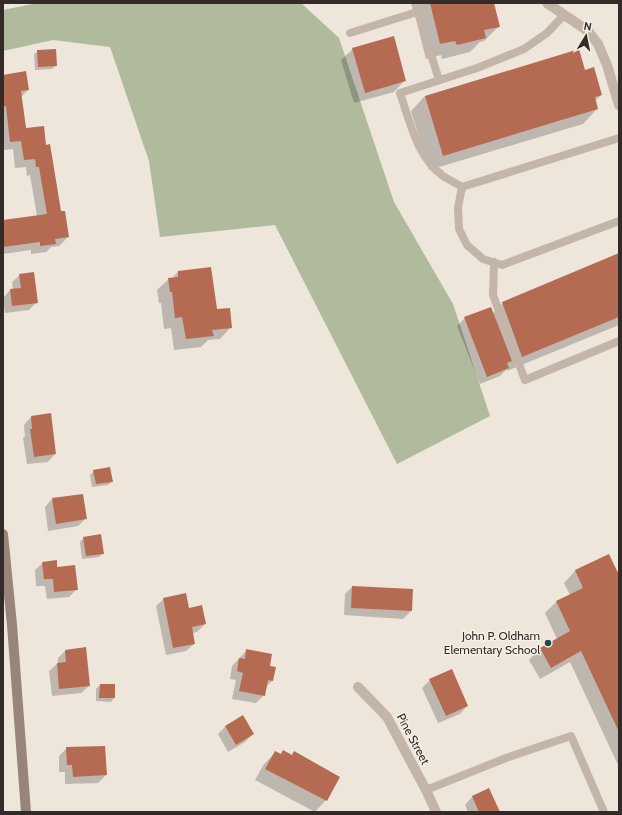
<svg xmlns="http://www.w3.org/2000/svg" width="622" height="815" viewBox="0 0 622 815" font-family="Cabin,sans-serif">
  <rect width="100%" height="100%" fill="#eee5db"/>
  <!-- green -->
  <path fill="#b0bb9d" d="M 38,3 L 301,3 L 339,38 L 394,202 L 453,304 L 490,416 L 397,464 L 275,225 L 160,237 L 149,161 L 110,47 L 53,40 L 3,51 L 3,10 Z"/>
  <!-- shadow -->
  <path fill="#0003" d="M 412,3 L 493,3 L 499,26 L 484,41 L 480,42 L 470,52 L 442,59 L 441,55 L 426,59 Z
    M 353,49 L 405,80 L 394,92 L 354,103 L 341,60 Z
    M 38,51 L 56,66 L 52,69 L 35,70 L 34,54 Z
    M 584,71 L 601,95 L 595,101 L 597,109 L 583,124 L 429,170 L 411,111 L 425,96 Z
    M 3,76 L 28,90 L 21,97 L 26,129 L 45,146 L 61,213 L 68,237 L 59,246 L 51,247 L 46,252 L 31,254 L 31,250 L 3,254 L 3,221 L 37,216 L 30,175 L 27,176 L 26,167 L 15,168 L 13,149 L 3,150 Z
    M 619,255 L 619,325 L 507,371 L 507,369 L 500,376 L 480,384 L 457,326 L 465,318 L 493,313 L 503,303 Z
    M 178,272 L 231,327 L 220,339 L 208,340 L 201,347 L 174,350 L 171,328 L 164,329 L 161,303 L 159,303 L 157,290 L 169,279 L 172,278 Z
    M 20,275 L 37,302 L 29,310 L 5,313 L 3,298 L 10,290 L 13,290 L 12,282 Z
    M 31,417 L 55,454 L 48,462 L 27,464 L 23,438 L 25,436 L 24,425 Z
    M 94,471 L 112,481 L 108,485 L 92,487 L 90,475 Z
    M 52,499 L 85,519 L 78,526 L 48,531 L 45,507 Z
    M 84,538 L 103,553 L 99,557 L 82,559 L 80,542 Z
    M 609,556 L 619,578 L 619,767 L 570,662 L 540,679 L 529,660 L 540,648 L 557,639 L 545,613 L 556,602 L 570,595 L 564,583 L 575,571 Z
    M 43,563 L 57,568 L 77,589 L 69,597 L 47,599 L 45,586 L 36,586 L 35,570 Z
    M 352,587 L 411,611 L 403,619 L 344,615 L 345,594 Z
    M 164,599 L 188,609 L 205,624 L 197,632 L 192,633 L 194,644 L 186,651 L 166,655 L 156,606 Z
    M 247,650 L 269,667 L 274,668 L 272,681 L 265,688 L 264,695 L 256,703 L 232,699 L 236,680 L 230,679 L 232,666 Z
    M 65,651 L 89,686 L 81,693 L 52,696 L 49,671 L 58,663 L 58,658 Z
    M 430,680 L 467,706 L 460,714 L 438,723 L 422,688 Z
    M 100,685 L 114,698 L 111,702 L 96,701 L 96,689 Z
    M 242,717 L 253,734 L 245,742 L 228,752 L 218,734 L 225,727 Z
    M 67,748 L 106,775 L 98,783 L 65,784 L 65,772 L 59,772 L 59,756 Z
    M 283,751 L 326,800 L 315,812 L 255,780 L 264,764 L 275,753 L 280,755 Z
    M 489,789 L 499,812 L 468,812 L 465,805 L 472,797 Z"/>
  <!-- building -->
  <path fill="#b56b51" d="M 430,3 L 494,3 L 500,27 L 484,30 L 486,38 L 457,45 L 455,41 L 440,44 Z
    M 394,36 L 406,81 L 365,93 L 352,48 Z
    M 56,49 L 57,66 L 38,67 L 37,50 Z
    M 579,49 L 585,70 L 594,67 L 602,95 L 595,97 L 598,109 L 443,156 L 425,96 Z
    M 26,71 L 29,90 L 21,91 L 26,128 L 44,126 L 46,145 L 50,144 L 61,211 L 65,211 L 69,237 L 55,239 L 56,244 L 40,246 L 40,242 L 3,247 L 3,220 L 47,214 L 39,167 L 36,167 L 35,159 L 24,160 L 21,141 L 10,142 L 6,106 L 3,107 L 3,75 Z
    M 619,253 L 619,317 L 522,357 L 502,302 Z
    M 211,267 L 217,309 L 230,308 L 232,328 L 212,330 L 214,336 L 186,339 L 182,317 L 175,318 L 172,292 L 170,292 L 168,278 L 178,277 L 178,271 Z
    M 34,272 L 38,303 L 12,306 L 10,289 L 21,288 L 19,274 Z
    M 491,307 L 512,361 L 507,363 L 509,368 L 487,377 L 464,317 Z
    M 51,413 L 56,454 L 34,457 L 30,429 L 32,429 L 31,416 Z
    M 110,467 L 113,482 L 96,484 L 93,470 Z
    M 83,494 L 87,519 L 56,524 L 52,498 Z
    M 101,534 L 104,554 L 86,556 L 83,537 Z
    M 609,554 L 619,575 L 619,732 L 581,651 L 551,668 L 540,648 L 570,631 L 556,601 L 583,588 L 575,570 Z
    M 57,560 L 57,567 L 75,565 L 78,590 L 54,592 L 53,579 L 44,579 L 42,562 Z
    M 352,586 L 413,589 L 412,611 L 351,608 Z
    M 186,593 L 189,608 L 202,605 L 206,624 L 192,627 L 195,644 L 173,648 L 163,598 Z
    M 86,647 L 90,686 L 59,689 L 57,663 L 66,662 L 65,650 Z
    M 246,649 L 272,654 L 270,666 L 276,667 L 273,681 L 268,680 L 265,696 L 239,691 L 243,673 L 237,671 L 239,658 L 245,659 Z
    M 452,669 L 468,706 L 446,716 L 429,679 Z
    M 100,684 L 115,684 L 115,698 L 99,698 Z
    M 243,715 L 254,734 L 236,745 L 225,726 Z
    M 105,746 L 107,775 L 73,777 L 72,765 L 67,765 L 66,747 Z
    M 283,750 L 292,755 L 294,751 L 340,777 L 327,801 L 265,769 L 275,751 L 281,754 Z
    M 489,788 L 500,812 L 479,812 L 472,796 Z"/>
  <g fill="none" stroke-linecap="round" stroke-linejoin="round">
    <!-- lane -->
    <path stroke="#c4b5a9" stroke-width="8" d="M 415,3 L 439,80
      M 564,15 L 547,33 L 524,49 L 477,68 L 400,93 C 410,122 417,157 443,176 C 449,180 456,183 462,187 L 458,208 L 459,229 L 467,245 L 483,259 L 502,265 L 619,221
      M 350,33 L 417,12
      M 462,187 L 619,138
      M 494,262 L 493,295 L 525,380 L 619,341
      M 426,790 L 506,758 L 571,736 L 604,812"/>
    <!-- street -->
    <path stroke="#c4b5a9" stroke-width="10" d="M 547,3 L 588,31 L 598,44 L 607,65 L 619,105
      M 358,687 L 387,717 L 426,790 L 436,812"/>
    <!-- secondary -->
    <path stroke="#97857a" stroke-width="10" d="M 3,534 L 12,625 L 26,812"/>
  </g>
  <!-- markers -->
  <circle fill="#234a4e" stroke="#f6efe6" stroke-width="1.5" cx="548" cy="643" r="4"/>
  <g text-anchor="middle" stroke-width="3" stroke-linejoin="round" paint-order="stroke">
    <!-- poi labels -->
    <g font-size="12" fill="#322b27" stroke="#f6efe6" text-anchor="end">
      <text x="540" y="640">John P. Oldham<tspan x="540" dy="14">Elementary School</tspan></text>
    </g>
    <!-- street labels -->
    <g font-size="12" fill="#322b27" stroke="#f6efe6">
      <text transform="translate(413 739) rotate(62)" y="4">Pine Street</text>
    </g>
  </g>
  <!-- border -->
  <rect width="622" height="815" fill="none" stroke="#322b27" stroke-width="8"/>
  <!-- north arrow -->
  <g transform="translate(586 36) rotate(10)" stroke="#f6efe6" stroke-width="3" paint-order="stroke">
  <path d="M0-3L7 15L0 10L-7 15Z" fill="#322b27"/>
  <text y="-6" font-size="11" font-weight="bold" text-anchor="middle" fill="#322b27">N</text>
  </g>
</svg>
